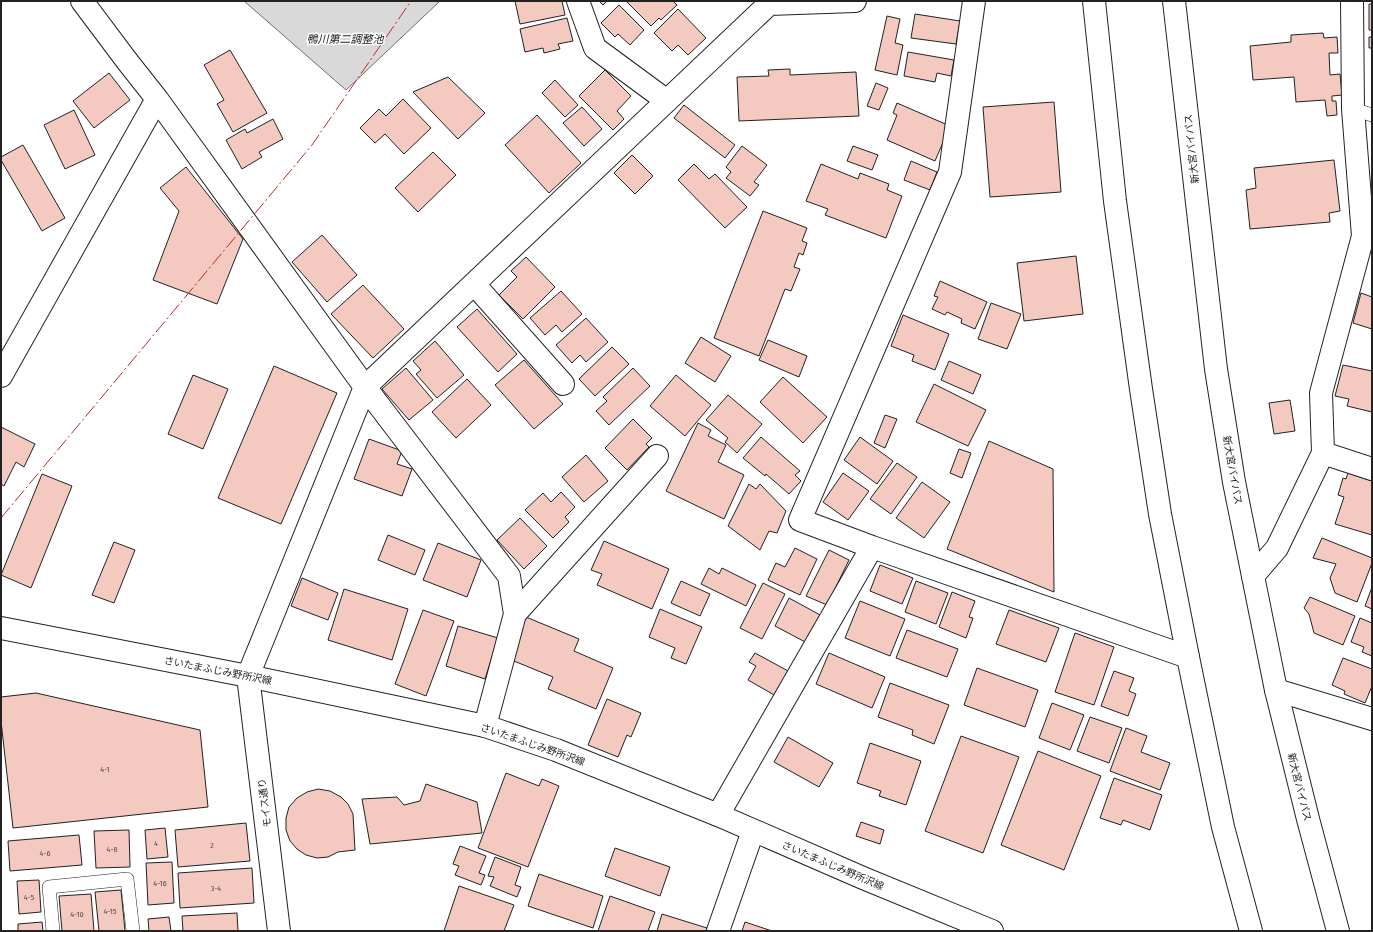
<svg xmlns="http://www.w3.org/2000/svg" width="1373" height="932" viewBox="0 0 1373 932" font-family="'Fira Sans Condensed','Noto Sans JP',sans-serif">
  <rect width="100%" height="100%" fill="#fff"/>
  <!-- water -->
  <path fill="#d9d9d9" stroke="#6f6f6f" d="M 244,1 L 440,1 L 346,90 Z"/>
  <!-- building -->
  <path fill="#f3c9c0" stroke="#222" d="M 515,1 L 562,1 L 565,15 L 520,24 Z
    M 599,1 L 607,1 L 603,5 Z
    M 626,1 L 673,1 L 677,5 L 661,20 L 659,18 L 651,26 Z
    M 1369,4 L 1372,4 L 1372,30 L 1369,30 Z
    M 619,5 L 644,30 L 630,45 L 618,34 L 615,37 L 601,23 Z
    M 678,9 L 706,38 L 688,55 L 678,45 L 672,51 L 654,33 Z
    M 915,14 L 960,21 L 956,44 L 911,38 Z
    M 887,16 L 900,19 L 895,43 L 903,45 L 897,75 L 875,70 Z
    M 567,18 L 573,41 L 558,44 L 560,49 L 544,53 L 543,48 L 525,52 L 520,29 Z
    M 1323,33 L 1324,38 L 1337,37 L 1338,53 L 1329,53 L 1330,75 L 1340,74 L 1342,95 L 1332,96 L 1332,101 L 1336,101 L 1337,115 L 1327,116 L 1325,100 L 1296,102 L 1294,77 L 1253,80 L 1250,46 L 1291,42 L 1291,35 Z
    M 1369,37 L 1372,37 L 1372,48 L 1369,48 Z
    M 230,50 L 267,113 L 233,132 L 217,104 L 224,100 L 204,65 Z
    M 908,52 L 954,60 L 951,76 L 937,73 L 935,82 L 904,76 Z
    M 790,69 L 790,75 L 856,72 L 859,116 L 739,121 L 737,77 L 769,76 L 768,70 Z
    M 605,70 L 631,96 L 617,111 L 624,119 L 613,130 L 579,96 Z
    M 109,73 L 130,100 L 94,128 L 73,101 Z
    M 448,77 L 485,113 L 458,139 L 413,92 Z
    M 555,80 L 578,105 L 565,117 L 542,93 Z
    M 876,83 L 888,88 L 879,110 L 867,106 Z
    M 403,99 L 431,128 L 404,154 L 385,134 L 375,143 L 360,128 L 379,109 L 386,116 Z
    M 1054,102 L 1061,192 L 990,197 L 983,107 Z
    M 897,103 L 950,126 L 935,161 L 887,140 L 897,115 L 893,113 Z
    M 684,105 L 735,145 L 725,158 L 674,118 Z
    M 582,107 L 602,129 L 584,146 L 563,123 Z
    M 74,110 L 95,155 L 65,169 L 44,125 Z
    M 537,115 L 581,163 L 549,193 L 505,145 Z
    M 273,119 L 283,139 L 259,152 L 262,157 L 242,169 L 226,140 L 245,129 L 247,133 Z
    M 23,145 L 65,218 L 42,231 L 1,160 L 1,157 Z
    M 742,146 L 767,165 L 754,182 L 759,185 L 750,196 L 726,178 L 731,172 L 726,167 Z
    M 853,146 L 878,155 L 872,170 L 847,161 Z
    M 433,152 L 456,175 L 418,212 L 395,188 Z
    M 632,155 L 653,176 L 635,194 L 614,173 Z
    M 1334,160 L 1340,211 L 1329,213 L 1330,222 L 1250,229 L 1246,190 L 1256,188 L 1254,168 Z
    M 911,161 L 937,172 L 930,190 L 904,180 Z
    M 694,164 L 709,179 L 715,174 L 747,207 L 725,228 L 678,180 Z
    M 821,164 L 858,179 L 860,173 L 889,184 L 887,190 L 902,196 L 886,238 L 825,215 L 828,209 L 806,201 Z
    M 186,167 L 243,239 L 217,304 L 153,280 L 179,211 L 160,188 Z
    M 763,211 L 807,228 L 802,241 L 807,243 L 803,255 L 799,253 L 794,267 L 800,269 L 791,291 L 785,289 L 759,356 L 714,338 Z
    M 322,235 L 357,275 L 327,302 L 292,262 Z
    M 1076,256 L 1083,314 L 1024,321 L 1017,263 Z
    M 526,257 L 555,287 L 523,319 L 499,295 L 517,277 L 511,271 Z
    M 940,281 L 987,302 L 975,329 L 961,323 L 962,319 L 947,312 L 945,315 L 932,309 L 938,297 L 934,296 Z
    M 363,285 L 404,329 L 373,358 L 331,314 Z
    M 561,291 L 582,314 L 562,332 L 556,325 L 545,335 L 530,318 Z
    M 1361,293 L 1372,297 L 1372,329 L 1353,323 Z
    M 991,303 L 1021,314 L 1007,349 L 978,339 Z
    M 477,309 L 517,354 L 498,372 L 457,327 Z
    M 903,315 L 949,334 L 935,370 L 912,361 L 914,355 L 891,346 Z
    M 586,318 L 608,342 L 586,362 L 580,355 L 572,363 L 556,345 Z
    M 701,337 L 731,356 L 715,382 L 685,363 Z
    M 768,340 L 807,356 L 799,377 L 759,360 Z
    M 435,341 L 464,375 L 437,398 L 416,374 L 421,370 L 413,361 Z
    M 612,347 L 629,364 L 595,396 L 579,379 Z
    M 524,360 L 563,404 L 534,429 L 495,385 Z
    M 949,361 L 981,375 L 973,394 L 941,380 Z
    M 1343,365 L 1372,371 L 1372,412 L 1347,406 L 1349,399 L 1335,396 Z
    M 274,366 L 337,393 L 281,524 L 218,498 Z
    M 406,368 L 433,400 L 409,420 L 382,389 Z
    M 633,368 L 650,386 L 609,425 L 596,411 L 607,401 L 603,397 Z
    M 193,375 L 228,389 L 203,449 L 168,434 Z
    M 676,375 L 711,405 L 685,436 L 650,406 Z
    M 783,377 L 827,417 L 803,443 L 760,402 Z
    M 467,379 L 491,405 L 456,438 L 432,412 Z
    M 934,384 L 986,410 L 968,446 L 916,422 Z
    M 728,395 L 762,424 L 737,453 L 725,442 L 728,438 L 706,420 Z
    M 1290,400 L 1295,431 L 1274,434 L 1269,403 Z
    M 885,415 L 897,419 L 885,448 L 874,443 Z
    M 633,419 L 652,438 L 646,444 L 649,447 L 627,470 L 605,448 Z
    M 698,423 L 711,430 L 708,436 L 726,445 L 718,462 L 744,475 L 724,519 L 666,491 Z
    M 1,427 L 35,444 L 24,467 L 16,462 L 4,486 L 1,484 Z
    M 761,437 L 800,471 L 795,475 L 801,481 L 789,494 L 766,474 L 765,476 L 743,458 Z
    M 860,437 L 893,461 L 877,484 L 844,460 Z
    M 369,439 L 402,451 L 397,464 L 412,469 L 402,496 L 354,479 Z
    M 989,441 L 1053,469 L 1054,592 L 947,549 Z
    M 959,449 L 971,453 L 962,478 L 950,473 Z
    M 586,455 L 608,481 L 584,502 L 562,477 Z
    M 897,463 L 917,477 L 891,514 L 870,499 Z
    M 843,473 L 869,491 L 848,520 L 823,502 Z
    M 1348,473 L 1372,481 L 1372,535 L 1335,524 L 1344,497 L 1338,495 L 1343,478 L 1346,479 Z
    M 42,474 L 72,486 L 31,588 L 1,575 Z
    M 922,482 L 950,502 L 924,538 L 896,518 Z
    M 749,484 L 756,489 L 760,484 L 786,511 L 777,533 L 769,531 L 760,550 L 728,526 Z
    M 561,492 L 575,507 L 565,517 L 569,522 L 553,538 L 525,510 L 543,493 L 551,502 Z
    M 520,518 L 547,546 L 524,569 L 497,540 Z
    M 388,535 L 425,550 L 415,575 L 378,560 Z
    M 1322,538 L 1372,558 L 1372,563 L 1357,602 L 1335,593 L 1330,578 L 1336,564 L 1313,558 Z
    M 604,541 L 669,569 L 652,609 L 597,585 L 602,574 L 591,570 Z
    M 114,542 L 135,550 L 114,603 L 92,595 Z
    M 438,543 L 481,560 L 467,597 L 423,580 Z
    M 795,548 L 817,559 L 800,595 L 768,580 L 776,563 L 785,567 Z
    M 829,550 L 849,560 L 827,605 L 806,596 Z
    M 880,565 L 913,578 L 902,604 L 870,591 Z
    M 709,568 L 719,574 L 722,568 L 756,585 L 746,606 L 701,584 Z
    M 302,578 L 338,593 L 328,620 L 291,606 Z
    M 681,581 L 710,594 L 700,616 L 671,603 Z
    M 916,581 L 948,593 L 936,624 L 905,612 Z
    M 763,583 L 785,594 L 762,639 L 740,628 Z
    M 1372,587 L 1372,609 L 1365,606 Z
    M 344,589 L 408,609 L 392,660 L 328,640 Z
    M 952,592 L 975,601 L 969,617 L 973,618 L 966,638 L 939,627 Z
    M 1310,597 L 1355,616 L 1343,645 L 1314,633 L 1309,614 L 1304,608 Z
    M 789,598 L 822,616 L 807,643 L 775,626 Z
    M 860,601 L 905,619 L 890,656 L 845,638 Z
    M 660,609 L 702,627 L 686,664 L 671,658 L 675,648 L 649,637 Z
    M 423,610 L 454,621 L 426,696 L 395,684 Z
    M 1009,610 L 1059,628 L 1046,662 L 996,644 Z
    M 526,617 L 579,639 L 574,651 L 613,668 L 596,709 L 548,689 L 553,677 L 509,659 Z
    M 1360,618 L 1372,623 L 1372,656 L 1362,652 L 1364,647 L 1351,642 Z
    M 458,626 L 498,638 L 485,679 L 446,666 Z
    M 907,630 L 958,649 L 947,677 L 896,658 Z
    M 1075,633 L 1114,647 L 1094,705 L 1055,692 Z
    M 755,653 L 790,672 L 776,696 L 748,680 L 756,666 L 749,662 Z
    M 829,653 L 885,677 L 872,708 L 816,684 Z
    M 1343,658 L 1372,669 L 1372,686 L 1365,703 L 1344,694 L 1345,691 L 1332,685 Z
    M 977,668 L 1038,690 L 1025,727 L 964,705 Z
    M 1114,671 L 1134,678 L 1129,691 L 1136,694 L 1128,716 L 1101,706 Z
    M 890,683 L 949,705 L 934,744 L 912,735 L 913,730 L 878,717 Z
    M 36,693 L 200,730 L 208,807 L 13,828 L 1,721 L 1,697 Z
    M 607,699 L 641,713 L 631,737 L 627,735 L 618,757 L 588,745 Z
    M 1052,703 L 1084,715 L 1070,750 L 1039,738 Z
    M 1090,717 L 1122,728 L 1109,763 L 1077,751 Z
    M 1126,728 L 1147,736 L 1141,752 L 1170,763 L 1160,790 L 1110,771 Z
    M 961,736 L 1019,757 L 983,853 L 925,831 Z
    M 788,737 L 833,763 L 819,787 L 774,762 Z
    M 870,743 L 921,761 L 906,805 L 879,796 L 881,791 L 857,783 Z
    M 1038,751 L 1101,776 L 1064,870 L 1001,845 Z
    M 506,773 L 539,786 L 542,779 L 559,786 L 528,867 L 478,848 Z
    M 1114,778 L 1162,795 L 1150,830 L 1123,820 L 1121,825 L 1100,818 Z
    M 426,784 L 477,802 L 482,833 L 370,844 L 362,799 L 397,797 L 404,805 L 420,801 Z
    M 318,789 L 330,791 L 341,797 L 348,804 L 353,814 L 355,850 L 338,852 L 328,857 L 317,858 L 306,855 L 297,849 L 290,841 L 286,830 L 286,818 L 289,807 L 297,798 L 307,792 Z
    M 861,822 L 884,830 L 880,844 L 856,836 Z
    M 246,823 L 250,861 L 178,867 L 175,830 Z
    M 165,828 L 168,857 L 147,859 L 145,830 Z
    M 129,830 L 130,867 L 96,868 L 94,831 Z
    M 79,835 L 82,865 L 10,871 L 8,841 Z
    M 460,846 L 486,856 L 479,873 L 485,875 L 481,885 L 455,875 L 459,866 L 453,864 Z
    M 615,848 L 670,867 L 660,896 L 605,876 Z
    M 495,857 L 521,867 L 515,885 L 521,887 L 517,897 L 490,886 L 494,877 L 488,876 Z
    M 172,862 L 174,903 L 148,905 L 146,863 Z
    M 252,868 L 254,903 L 180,908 L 178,873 Z
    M 539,874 L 603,896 L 593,928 L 528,906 Z
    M 39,880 L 41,912 L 19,914 L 17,881 Z
    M 459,886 L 514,905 L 504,931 L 444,931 Z
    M 121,890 L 125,931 L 99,931 L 95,892 Z
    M 91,894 L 94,931 L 62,931 L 59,896 Z
    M 610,896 L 655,912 L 648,931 L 598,931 Z
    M 237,913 L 238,931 L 183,931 L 182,916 Z
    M 662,914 L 707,928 L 706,931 L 657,931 Z
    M 169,917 L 171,931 L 149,931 L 148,919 Z
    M 42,922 L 43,931 L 18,931 L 18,924 Z
    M 745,922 L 772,931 L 742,931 Z"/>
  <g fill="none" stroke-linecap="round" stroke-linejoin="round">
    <!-- service casing -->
    <g stroke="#222" stroke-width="14">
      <path id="service" d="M 1353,109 L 1372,115
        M 53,931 L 49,887 L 127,879 L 133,931"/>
    </g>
    <!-- minor casing -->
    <g stroke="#222" stroke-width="24">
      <path id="minor" d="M 82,1 L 127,61 L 157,99 L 365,387 L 509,576 L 515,614 L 485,726
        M 578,1 L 595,48 L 667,101
        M 769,4 L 855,1
        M 474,284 L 563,384
        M 1,376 L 157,99
        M 1323,453 L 1372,469
        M 872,547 L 1188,657
        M 1253,576 L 1277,548 L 1323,453 L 1321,393 L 1363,236 L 1353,109 L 1352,1
        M 515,614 L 657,456
        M 1276,690 L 1372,719
        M 718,815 L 872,547 L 800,520 L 950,172 L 974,1
        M 279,931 L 248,676 L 365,387 L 769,4 L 770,1
        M 718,931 L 753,831"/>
    </g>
    <!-- primary casing -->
    <g stroke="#222" stroke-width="24">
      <path id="primary" d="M 1,628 L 248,676 L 485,726 L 556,750 L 718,815 L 863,878 L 992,931"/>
    </g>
    <!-- trunk casing -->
    <g stroke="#222" stroke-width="24">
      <path id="trunk" d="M 1094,1 L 1115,201 L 1141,389 L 1160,514 L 1188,657 L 1223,827 L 1251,931
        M 1174,1 L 1216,369 L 1234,482 L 1276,690 L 1308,819 L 1338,931"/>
    </g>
    <!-- service -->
    <use href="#service" stroke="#fff" stroke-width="13"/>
    <!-- minor -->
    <use href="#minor" stroke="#fff" stroke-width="22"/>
    <!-- primary -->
    <use href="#primary" stroke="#fff" stroke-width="22"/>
    <!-- trunk -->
    <use href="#trunk" stroke="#fff" stroke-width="22"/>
    <!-- power -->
    <path stroke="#c62828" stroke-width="1" stroke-dasharray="14 3 2 3" stroke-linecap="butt" d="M 1,518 L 312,145 L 411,1"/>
  </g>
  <g text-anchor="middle" stroke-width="3" stroke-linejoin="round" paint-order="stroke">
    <!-- number labels -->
    <g font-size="8" fill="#564c4a">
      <text x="105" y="772">4-1</text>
      <text x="156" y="846">4</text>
      <text x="212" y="848">2</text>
      <text x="112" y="852">4-8</text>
      <text x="45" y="856">4-6</text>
      <text x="160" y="886">4-16</text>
      <text x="216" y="891">3-4</text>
      <text x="29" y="900">4-5</text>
      <text x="110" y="914">4-15</text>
      <text x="77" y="917">4-10</text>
    </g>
    <!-- street labels -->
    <g font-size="10" fill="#222" stroke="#fff">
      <text transform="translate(1191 149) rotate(-96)" y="4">新大宮バイパス</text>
      <text transform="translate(1233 470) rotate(80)" y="4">新大宮バイパス</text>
      <text transform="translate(218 670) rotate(11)" y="4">さいたまふじみ野所沢線</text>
      <text transform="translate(533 744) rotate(19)" y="4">さいたまふじみ野所沢線</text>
      <text transform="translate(1300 787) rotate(76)" y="4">新大宮バイパス</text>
      <text transform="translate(264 803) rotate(-97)" y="4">モイス通り</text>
      <text transform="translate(833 865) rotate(23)" y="4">さいたまふじみ野所沢線</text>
    </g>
    <!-- water labels -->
    <g font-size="11" font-style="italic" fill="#222" stroke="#fff">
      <text x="345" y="43">鴨川第二調整池</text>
    </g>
  </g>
  <!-- border -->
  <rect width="1373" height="932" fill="none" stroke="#222222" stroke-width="4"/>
</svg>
